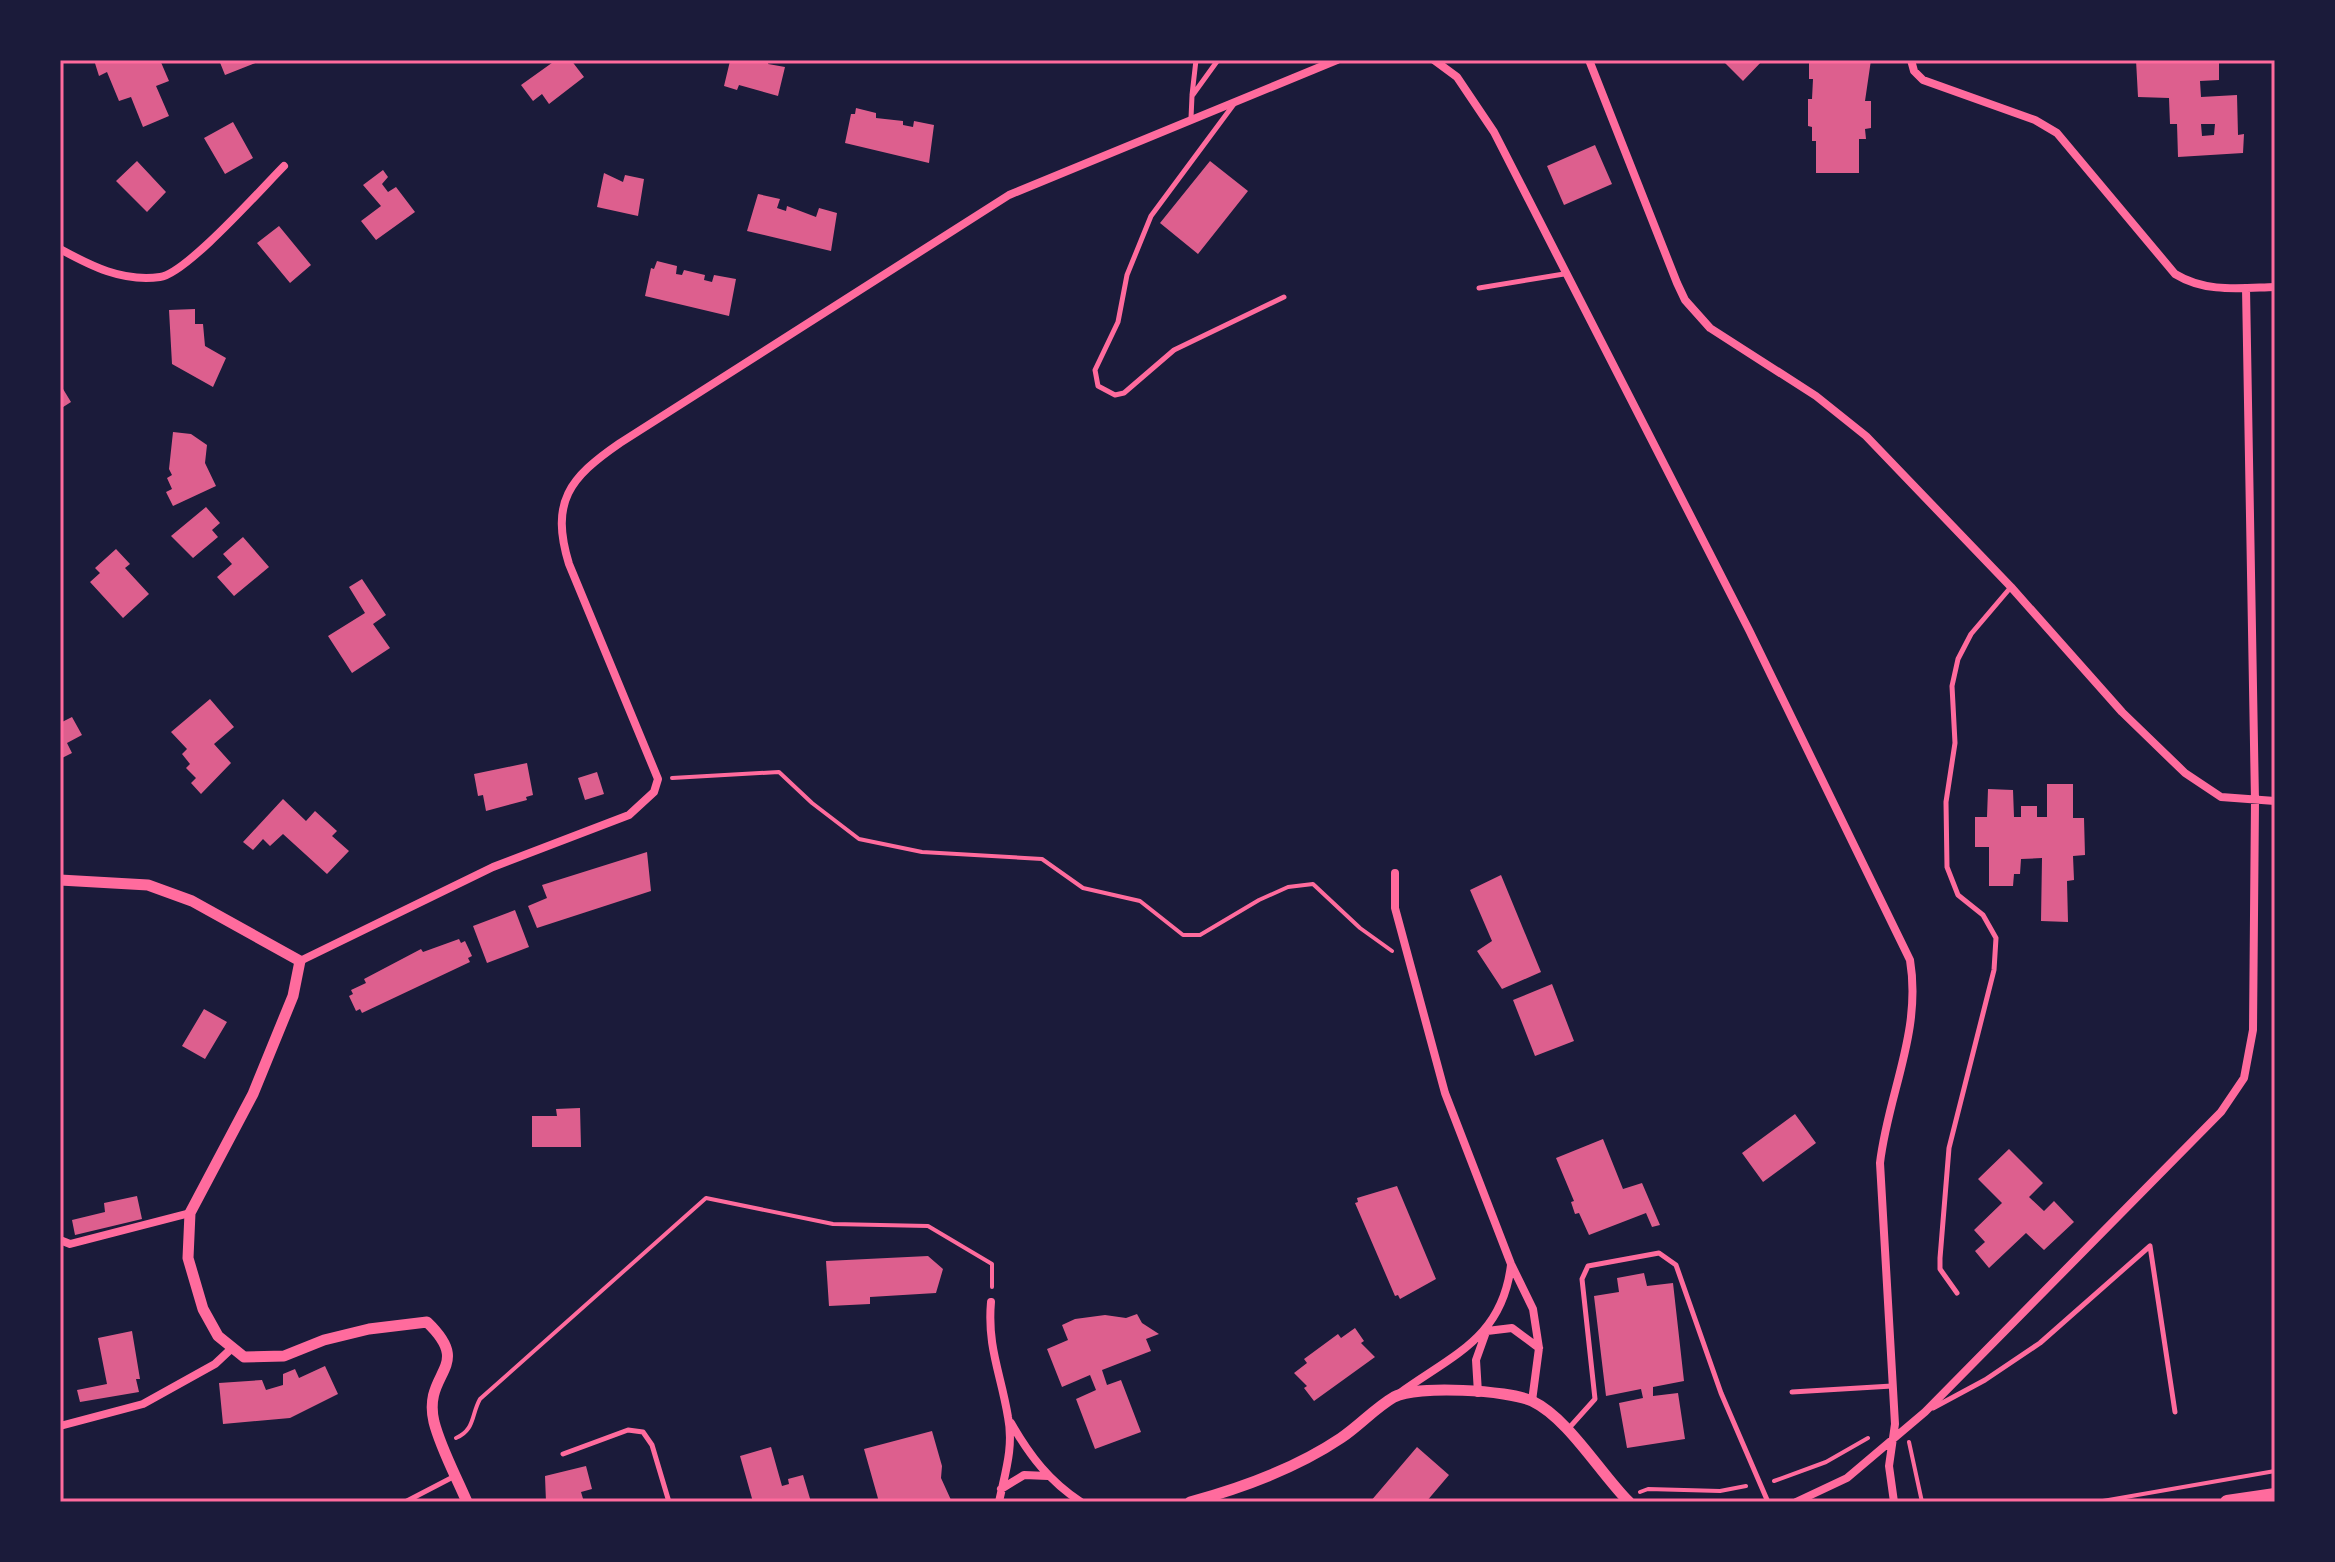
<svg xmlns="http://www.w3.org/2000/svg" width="2335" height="1562" viewBox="0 0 2335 1562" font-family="'Open Sans',sans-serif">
  <rect width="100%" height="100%" fill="#1b1b3a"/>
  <!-- building -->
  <path fill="#dd5f8e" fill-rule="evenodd" d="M 94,60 L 160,60 L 169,81 L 156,86 L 169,116 L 143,127 L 131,97 L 119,101 L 107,72 L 99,76 Z
    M 219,60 L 263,60 L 225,75 Z
    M 556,60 L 571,60 L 584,77 L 549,104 L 542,94 L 533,101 L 521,85 Z
    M 743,60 L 769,60 L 768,64 L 785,67 L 778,96 L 739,85 L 737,90 L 724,86 L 730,61 L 742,63 Z
    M 1722,60 L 1763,60 L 1743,81 Z
    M 1809,60 L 1871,60 L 1865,101 L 1871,101 L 1871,128 L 1865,129 L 1866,139 L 1859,139 L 1859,173 L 1816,173 L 1816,141 L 1812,141 L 1812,127 L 1808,126 L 1808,99 L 1812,99 L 1813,79 L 1809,79 Z
    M 2136,60 L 2219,60 L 2219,80 L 2200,81 L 2201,97 L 2237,95 L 2238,135 L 2244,134 L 2243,153 L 2178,157 L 2177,124 L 2170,124 L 2169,98 L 2138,97 ZM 2201,124 L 2215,124 L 2214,135 L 2202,136 Z
    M 856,108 L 876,113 L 876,118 L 903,121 L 903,125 L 913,127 L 914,121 L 934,125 L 929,163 L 845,143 L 851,114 L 855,114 Z
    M 233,122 L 253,158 L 225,174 L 204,138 Z
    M 1595,145 L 1612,184 L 1564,205 L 1547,166 Z
    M 137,161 L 166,192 L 147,212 L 116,181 Z
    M 1210,161 L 1248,191 L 1198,254 L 1160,223 Z
    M 383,170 L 388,177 L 382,184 L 388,192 L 396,187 L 415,212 L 376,240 L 361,221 L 381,206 L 363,185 Z
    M 604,173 L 623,182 L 625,175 L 644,179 L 638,216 L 597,207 Z
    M 758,194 L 780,199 L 777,208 L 786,211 L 787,206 L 816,217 L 819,208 L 837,213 L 831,251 L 747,231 Z
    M 279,226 L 311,265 L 290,283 L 257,243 Z
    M 657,261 L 677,266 L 676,274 L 682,275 L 684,270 L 705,275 L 704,280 L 712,282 L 714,275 L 736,279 L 729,316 L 645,296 L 651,268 L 654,269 Z
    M 195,309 L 195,324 L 203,324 L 205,346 L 226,358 L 213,387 L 172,364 L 169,310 Z
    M 60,384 L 71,402 L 60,409 Z
    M 173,432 L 191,434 L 207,445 L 205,463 L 216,486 L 173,506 L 166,492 L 172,489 L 167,478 L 172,475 L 169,469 Z
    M 206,507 L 220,523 L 212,530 L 218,537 L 193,558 L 171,536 Z
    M 243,537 L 269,567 L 234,596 L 217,577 L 232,564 L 223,554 Z
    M 116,549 L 130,564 L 125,568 L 149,594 L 123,618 L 90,582 L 100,573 L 95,568 Z
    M 362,579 L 386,615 L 373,624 L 390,648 L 352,673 L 328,636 L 365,613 L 349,587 Z
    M 210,699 L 234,727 L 214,744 L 231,763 L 201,794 L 191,783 L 196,778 L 186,768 L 190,764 L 182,754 L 187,749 L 171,732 Z
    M 72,717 L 82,735 L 67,743 L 72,753 L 60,759 L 60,723 Z
    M 527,763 L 533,795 L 526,797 L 527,800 L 486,811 L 483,795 L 478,796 L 474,774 Z
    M 597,772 L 604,794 L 585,800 L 578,778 Z
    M 2047,784 L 2073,784 L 2073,818 L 2084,818 L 2085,855 L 2073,856 L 2074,880 L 2067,881 L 2068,922 L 2041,921 L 2042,858 L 2021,859 L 2020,874 L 2014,874 L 2013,886 L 1989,886 L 1989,847 L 1975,847 L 1975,817 L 1987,817 L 1988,789 L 2013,790 L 2014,817 L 2021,817 L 2021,806 L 2037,806 L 2037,817 L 2047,817 Z
    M 283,799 L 306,821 L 315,811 L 337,831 L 332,836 L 349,851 L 327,874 L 283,834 L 270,846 L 263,839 L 253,850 L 243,842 Z
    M 647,852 L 651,891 L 537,928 L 528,906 L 547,898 L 542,885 Z
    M 1501,875 L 1541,972 L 1502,989 L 1477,951 L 1492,941 L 1470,890 Z
    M 515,910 L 529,947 L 487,963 L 473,926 Z
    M 459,939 L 461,943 L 465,941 L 472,956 L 468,958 L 470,962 L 362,1013 L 360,1009 L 356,1011 L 349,996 L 353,994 L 351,990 L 366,983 L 364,979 L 421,949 L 423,952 Z
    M 1552,984 L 1574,1041 L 1535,1056 L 1513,1000 Z
    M 204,1009 L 227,1022 L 205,1059 L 182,1046 Z
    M 580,1108 L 581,1147 L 532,1147 L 532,1116 L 557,1116 L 556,1109 Z
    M 1795,1114 L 1816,1143 L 1763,1182 L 1742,1153 Z
    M 1603,1139 L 1623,1189 L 1642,1183 L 1660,1225 L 1652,1227 L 1646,1213 L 1589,1235 L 1579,1213 L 1575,1214 L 1571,1202 L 1574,1201 L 1556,1158 Z
    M 2009,1149 L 2043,1183 L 2029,1197 L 2044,1211 L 2054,1201 L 2074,1222 L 2044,1250 L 2026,1233 L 1989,1268 L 1975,1251 L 1985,1242 L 1974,1230 L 2002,1203 L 1978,1179 Z
    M 1397,1186 L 1436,1279 L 1400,1299 L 1398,1295 L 1395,1296 L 1355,1203 L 1358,1202 L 1357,1198 Z
    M 137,1196 L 142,1219 L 75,1235 L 72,1220 L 105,1212 L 104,1203 Z
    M 928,1256 L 943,1269 L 936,1293 L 870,1297 L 870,1304 L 829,1306 L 826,1261 Z
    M 1644,1273 L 1647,1286 L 1673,1283 L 1684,1381 L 1653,1387 L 1653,1396 L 1678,1393 L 1685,1439 L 1627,1448 L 1619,1403 L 1643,1398 L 1641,1389 L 1606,1396 L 1594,1296 L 1619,1292 L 1617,1278 Z
    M 1137,1314 L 1142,1323 L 1159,1334 L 1146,1339 L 1151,1351 L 1102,1370 L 1107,1385 L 1121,1380 L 1141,1432 L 1095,1449 L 1076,1399 L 1096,1390 L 1090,1375 L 1062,1387 L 1047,1349 L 1068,1340 L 1062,1325 L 1075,1319 L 1105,1315 L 1126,1318 Z
    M 1355,1328 L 1364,1341 L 1361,1343 L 1375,1357 L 1314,1401 L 1304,1388 L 1307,1386 L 1294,1373 L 1307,1363 L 1304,1359 L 1338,1334 L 1341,1338 Z
    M 132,1331 L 140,1379 L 136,1379 L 139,1392 L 80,1402 L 77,1390 L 107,1384 L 98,1338 Z
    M 325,1366 L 338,1394 L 290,1418 L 223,1424 L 219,1383 L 262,1380 L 266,1390 L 283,1385 L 283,1374 L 295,1369 L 299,1378 Z
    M 932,1431 L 942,1466 L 941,1478 L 951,1500 L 879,1502 L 864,1449 Z
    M 771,1447 L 782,1486 L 789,1484 L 788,1479 L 803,1475 L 811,1502 L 753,1502 L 740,1456 Z
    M 1417,1447 L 1449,1475 L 1426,1502 L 1370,1502 Z
    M 586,1466 L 592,1489 L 581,1492 L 584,1502 L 546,1502 L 545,1476 Z"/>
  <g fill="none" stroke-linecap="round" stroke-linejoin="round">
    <!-- path -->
    <path stroke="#ff6b9d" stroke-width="4" d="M 672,778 L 779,772 L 812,803 L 859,839 L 922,852 L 1042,859 L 1083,888 L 1140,901 L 1183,935 L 1200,935 L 1259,900 L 1288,887 L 1313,884 L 1360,928 L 1392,951
      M 456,1438 C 475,1430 471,1415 480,1399 L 706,1198 L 833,1224 L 928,1226 L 992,1264 L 992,1287
      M 1909,1442 L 1922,1502
      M 1774,1481 L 1826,1462 L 1868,1438
      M 1640,1492 L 1648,1489 L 1720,1491 L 1746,1486
      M 2097,1502 L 2275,1471"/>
    <!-- service -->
    <path stroke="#ff6b9d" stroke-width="5" d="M 1192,95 L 1196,60
      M 1234,104 L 1151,216 L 1127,275 L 1118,322 L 1095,370 L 1098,386 L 1115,395 L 1124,393 L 1174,350 L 1284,297
      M 1191,118 L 1192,96 L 1218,60
      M 1479,288 L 1564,274
      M 1957,1293 L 1940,1269 L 1940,1258 L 1949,1148 L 1994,970 L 1996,938 L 1983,915 L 1958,895 L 1947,867 L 1946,802 L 1955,743 L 1952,686 L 1958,659 L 1971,634 L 2011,587
      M 1792,1392 L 1892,1386
      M 1933,1408 L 1985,1380 L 2040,1343 L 2150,1246 L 2175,1412
      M 1569,1428 L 1595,1399 L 1582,1279 L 1588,1266 L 1659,1253 L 1676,1265 L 1721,1393 L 1768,1502
      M 563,1454 L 628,1430 L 643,1432 L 652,1445 L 669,1502
      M 405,1502 L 455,1476"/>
    <!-- minor -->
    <path stroke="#ff6b9d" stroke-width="8" d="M 1434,60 L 1457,77 L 1494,132 L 1749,630 L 1910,960 C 1922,1032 1888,1094 1880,1163 L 1895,1424 L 1889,1466 L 1894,1502
      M 1589,60 L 1677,283 L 1685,300 L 1710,328 L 1816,396 L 1866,436 L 2011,587 L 2122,712 L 2185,773 L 2221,797 L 2275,801
      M 1911,60 L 1914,71 L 1923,80 L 2035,120 L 2057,133 L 2175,274 C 2206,293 2240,288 2275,287
      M 60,249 C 91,266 122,282 160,277 C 186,274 262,188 284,166
      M 1395,873 L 1395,908 L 1445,1093 L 1511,1264 L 1533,1309 L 1539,1348 L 1532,1401
      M 300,961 L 493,867 L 629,815 L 654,792 L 658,779 L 569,564 C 550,502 569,478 620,443 L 1009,195 L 1337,60
      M 60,1240 L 70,1244 L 190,1213
      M 991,1302 C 987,1347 1001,1374 1008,1417 C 1014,1447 1005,1473 999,1502
      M 1487,1331 L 1512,1328 L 1539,1348
      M 1400,1393 C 1454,1354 1502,1338 1511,1265
      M 1478,1393 L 1476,1360 L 1486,1332
      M 1011,1423 C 1030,1456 1049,1481 1081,1502
      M 60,1426 L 143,1404 L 215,1364 L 231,1349
      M 1001,1489 L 1024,1475 L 1048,1476
      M 1796,1502 L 1847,1478 L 1925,1412 L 2221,1112 L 2244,1078 L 2253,1030 L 2255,801 L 2246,288"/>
    <!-- tertiary -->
    <path stroke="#ff6b9d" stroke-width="11" d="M 60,880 L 148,885 L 192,901 L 300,961 L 293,996 L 253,1094 L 190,1213 L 188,1258 L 203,1309 L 218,1336 L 244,1357 L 284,1356 L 324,1340 L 369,1329 L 427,1322 C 475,1368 422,1371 434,1422 C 441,1449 456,1476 467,1502
      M 1190,1502 C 1242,1488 1295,1469 1341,1438 C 1359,1426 1375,1408 1394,1397 C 1417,1385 1508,1390 1532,1401 C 1568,1418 1600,1473 1629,1502"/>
    <!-- primary -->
    <path stroke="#ff6b9d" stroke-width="14" d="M 2227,1502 L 2275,1495"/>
  </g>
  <!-- border -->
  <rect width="2335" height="1562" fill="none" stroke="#1b1b3a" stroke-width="124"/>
  <rect x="62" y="62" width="2211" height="1438" fill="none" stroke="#ff6b9d" stroke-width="3"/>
</svg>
